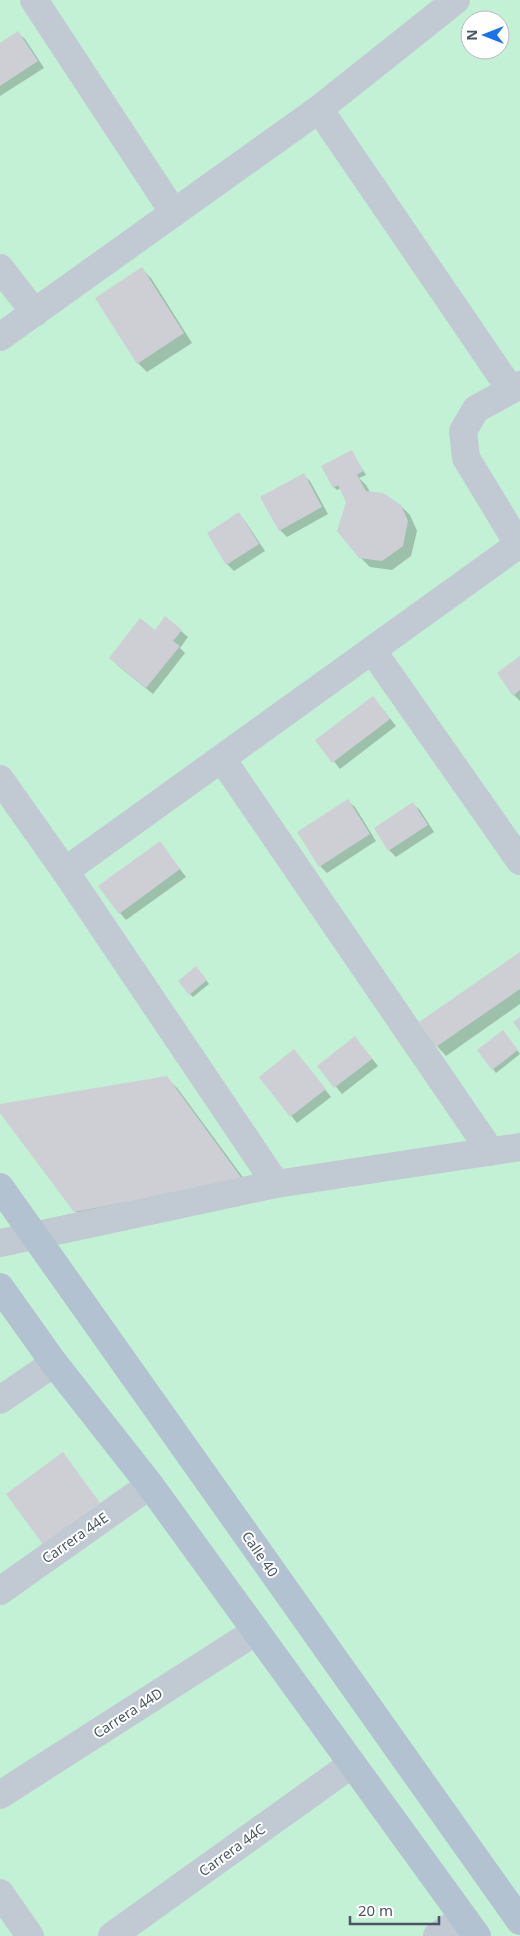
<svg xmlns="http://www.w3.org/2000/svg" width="520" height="1936" viewBox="0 0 520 1936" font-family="'Noto Sans',sans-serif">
  <rect width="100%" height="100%" fill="#f5f3f3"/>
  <!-- green -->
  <path fill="#c3f1d5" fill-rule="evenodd" d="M 0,0 L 520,0 L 520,1936 L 0,1936 ZM 470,20 L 500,20 L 500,50 L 470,50 Z"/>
  <!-- shadow -->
  <path fill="#0003" d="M 18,33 L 25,39 L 44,68 L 0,96 L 0,45 Z
    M 142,269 L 151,278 L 192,343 L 147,372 L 138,363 Z
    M 351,451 L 366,475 L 359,478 L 366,485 L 370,492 L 400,505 L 410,515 L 417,531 L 411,556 L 392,570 L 370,567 L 360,557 L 347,501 L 341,488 L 337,490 L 334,487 Z
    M 303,475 L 310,481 L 328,514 L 287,537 L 280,530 Z
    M 239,514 L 245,521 L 265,551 L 234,571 L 227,564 Z
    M 181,631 L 188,637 L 180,648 L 185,653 L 153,694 L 117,665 L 155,632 Z
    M 520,657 L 520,701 L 514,695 Z
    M 373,697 L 396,726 L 340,769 L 317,740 Z
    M 348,801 L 355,807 L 376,841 L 327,873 L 320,866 Z
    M 413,804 L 420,810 L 434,832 L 396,857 L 389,850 Z
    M 160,843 L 186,877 L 126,920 L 120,913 Z
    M 520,953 L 520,1004 L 446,1056 L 437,1046 Z
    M 199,971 L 209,984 L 193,997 L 190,994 Z
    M 506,1035 L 520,1054 L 496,1073 L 493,1069 Z
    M 361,1045 L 378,1066 L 342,1094 L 319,1066 Z
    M 294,1050 L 331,1097 L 297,1123 L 260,1077 Z
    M 167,1078 L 178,1089 L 253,1191 L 87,1222 L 75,1211 L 0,1111 L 0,1105 Z"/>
  <!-- building -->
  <path fill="#cdcfd5" d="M 18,31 L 38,61 L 0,86 L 0,43 Z
    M 142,267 L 184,333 L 137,364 L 95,298 Z
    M 352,450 L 363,471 L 357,475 L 366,491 L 383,493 L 401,505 L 408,521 L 403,546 L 382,561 L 359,558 L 337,531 L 346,502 L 338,485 L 333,488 L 321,466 Z
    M 304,473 L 322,507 L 279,531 L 260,497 Z
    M 239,512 L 259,544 L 226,565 L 207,533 Z
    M 165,616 L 182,630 L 173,641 L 180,646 L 146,688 L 109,658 L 140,618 L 155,630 Z
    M 520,656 L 520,690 L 513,696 L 497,673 Z
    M 373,696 L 390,719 L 332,763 L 315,740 Z
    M 348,799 L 370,834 L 319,867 L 297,832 Z
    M 413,802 L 428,825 L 388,851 L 374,828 Z
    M 160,841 L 180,869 L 119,914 L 98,886 Z
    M 520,952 L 520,989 L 436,1047 L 419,1022 Z
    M 196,966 L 207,980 L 189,995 L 178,981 Z
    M 520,1017 L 520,1032 L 513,1022 Z
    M 503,1030 L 518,1050 L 492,1070 L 477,1050 Z
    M 355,1036 L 372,1059 L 334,1088 L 317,1066 Z
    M 294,1049 L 326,1089 L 290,1117 L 259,1077 Z
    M 167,1076 L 243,1180 L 74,1212 L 0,1113 L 0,1104 Z
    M 63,1452 L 100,1503 L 44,1546 L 6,1494 Z"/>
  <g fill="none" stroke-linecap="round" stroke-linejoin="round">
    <!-- minor -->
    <path stroke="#c1cad2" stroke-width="28" d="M 34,0 L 174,213
      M 319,109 L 511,390
      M 0,268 L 35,313
      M 0,337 L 319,109 L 456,0
      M 520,385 L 476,409 L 463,431 L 466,458 L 520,547
      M 372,650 L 520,861
      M 222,759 L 491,1152
      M 0,779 L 65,871 L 276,1184
      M 65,871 L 518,545
      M 0,1243 L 276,1184 L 520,1147
      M 0,1400 L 54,1363
      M 0,1591 L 150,1485
      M 0,1795 L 256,1631
      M 0,1893 L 30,1936
      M 112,1936 L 352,1764
      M 437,1936 L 463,1918"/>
    <!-- major -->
    <path stroke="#b3c2d1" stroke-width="28" d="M 0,1187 L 520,1921
      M 0,1287 L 54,1363 L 150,1485 L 477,1936"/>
  </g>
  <g text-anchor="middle" stroke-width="4" stroke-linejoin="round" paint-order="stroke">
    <!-- street labels -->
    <g font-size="14" fill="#4a5661" stroke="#fff">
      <text transform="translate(75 1538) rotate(-35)" y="5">Carrera 44E</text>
      <text transform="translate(260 1554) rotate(55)" y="5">Calle 40</text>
      <text transform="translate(128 1713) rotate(-33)" y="5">Carrera 44D</text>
      <text transform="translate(232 1850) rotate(-36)" y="5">Carrera 44C</text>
    </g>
  </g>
  <!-- north arrow -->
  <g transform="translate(485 35) rotate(270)"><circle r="24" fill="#ffffff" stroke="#b7bbc0"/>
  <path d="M0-4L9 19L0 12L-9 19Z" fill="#1a73e8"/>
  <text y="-8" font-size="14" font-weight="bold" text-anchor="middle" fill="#4a5661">N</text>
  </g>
  <!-- scale -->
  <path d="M350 1916v8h89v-8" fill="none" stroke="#4a5661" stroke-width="2.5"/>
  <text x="358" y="1916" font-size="15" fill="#4a5661" stroke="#ffffff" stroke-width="4" paint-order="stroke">20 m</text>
</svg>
